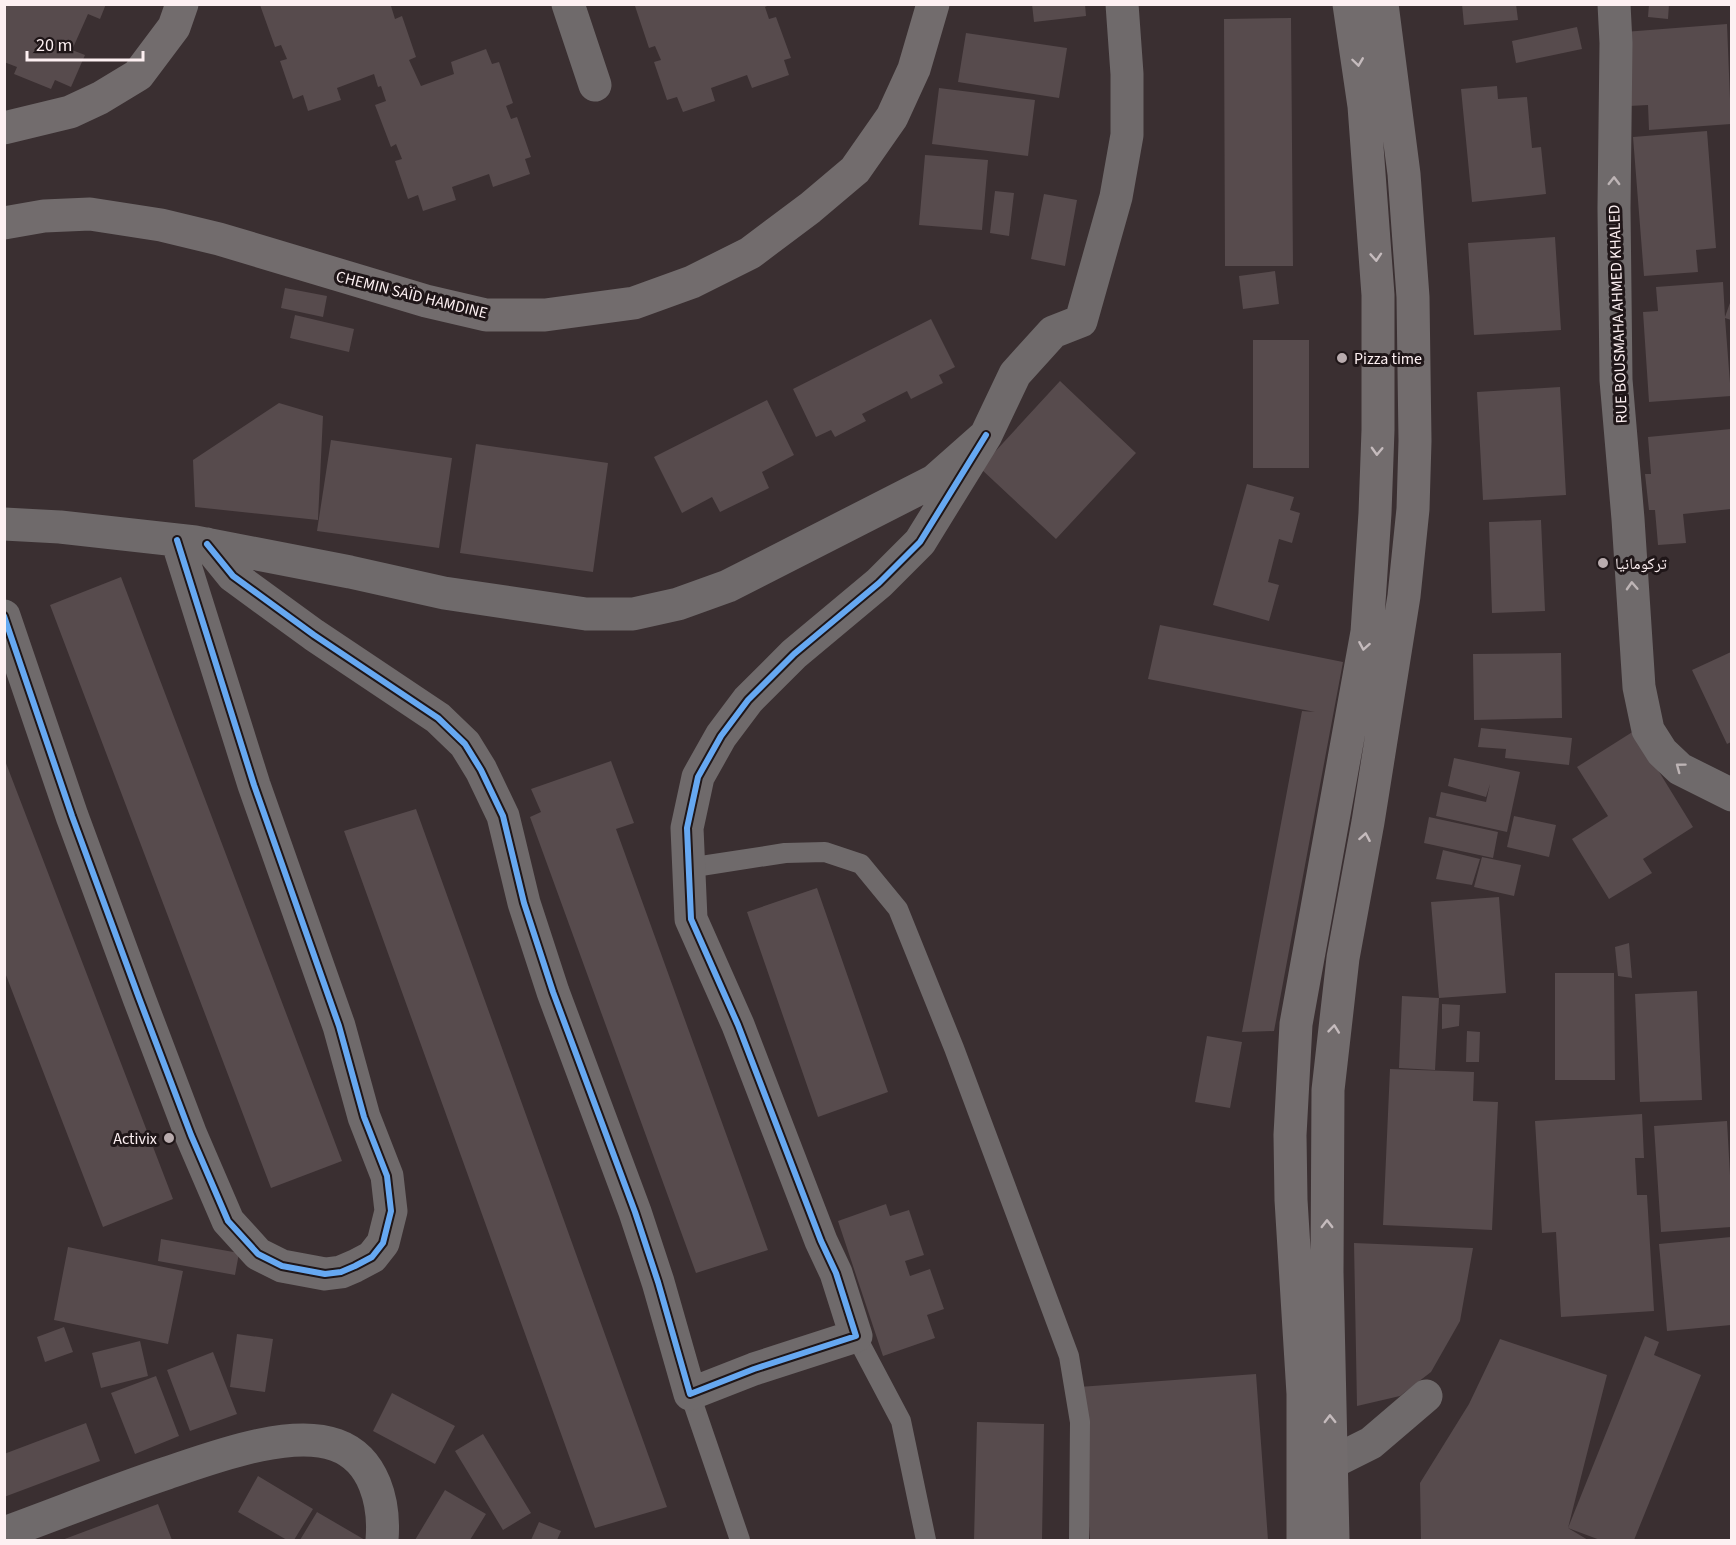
<svg xmlns="http://www.w3.org/2000/svg" width="1736" height="1545" viewBox="0 0 1736 1545" font-family="'Source Sans 3','Noto Naskh Arabic',sans-serif">
  <rect width="100%" height="100%" fill="#3a2f31"/>
  <!-- building -->
  <path fill="#574b4d" d="M 4,4 L 106,4 L 100,19 L 88,14 L 72,50 L 85,55 L 71,87 L 55,80 L 51,89 L 14,74 L 17,67 L 4,62 Z
    M 395,4 L 391,6 L 395,19 L 402,16 L 416,57 L 409,60 L 421,86 L 454,74 L 451,62 L 486,49 L 492,64 L 499,62 L 513,103 L 506,106 L 511,119 L 517,117 L 531,157 L 525,159 L 530,174 L 493,187 L 489,174 L 452,187 L 456,200 L 423,211 L 418,195 L 408,199 L 395,161 L 402,159 L 396,144 L 391,147 L 375,105 L 386,101 L 381,86 L 378,87 L 374,74 L 337,88 L 341,100 L 308,111 L 303,95 L 293,99 L 280,61 L 287,59 L 281,45 L 275,47 L 260,5 Z
    M 638,4 L 771,4 L 765,7 L 769,19 L 776,17 L 791,58 L 784,60 L 789,75 L 752,88 L 747,75 L 711,88 L 715,101 L 683,112 L 677,97 L 667,100 L 654,62 L 661,60 L 655,46 L 649,48 L 635,6 Z
    M 1032,4 L 1085,4 L 1086,16 L 1034,22 Z
    M 1462,4 L 1516,4 L 1518,20 L 1464,25 Z
    M 1649,4 L 1669,4 L 1668,19 L 1648,17 Z
    M 1291,18 L 1293,266 L 1225,266 L 1224,19 Z
    M 1727,24 L 1731,124 L 1649,130 L 1648,105 L 1629,106 L 1624,32 Z
    M 1577,27 L 1582,49 L 1516,63 L 1512,41 Z
    M 966,33 L 1067,48 L 1059,98 L 958,82 Z
    M 1497,86 L 1498,99 L 1527,97 L 1532,148 L 1541,147 L 1546,194 L 1472,202 L 1461,89 Z
    M 939,88 L 1035,100 L 1028,156 L 932,144 Z
    M 1707,131 L 1716,248 L 1696,250 L 1698,272 L 1644,276 L 1633,137 Z
    M 925,155 L 988,160 L 982,230 L 919,225 Z
    M 995,191 L 1014,193 L 1009,236 L 990,233 Z
    M 1044,194 L 1077,200 L 1065,266 L 1031,259 Z
    M 1555,237 L 1561,330 L 1474,335 L 1468,243 Z
    M 1275,271 L 1279,304 L 1243,309 L 1239,276 Z
    M 1723,282 L 1725,317 L 1731,300 L 1731,320 L 1725,318 L 1731,396 L 1649,402 L 1643,312 L 1658,311 L 1656,287 Z
    M 285,288 L 327,296 L 323,317 L 281,308 Z
    M 295,315 L 354,329 L 349,352 L 290,338 Z
    M 931,319 L 955,367 L 939,375 L 943,383 L 911,399 L 907,391 L 862,414 L 866,421 L 835,437 L 831,430 L 816,437 L 793,389 Z
    M 1253,340 L 1309,340 L 1309,468 L 1253,468 Z
    M 1060,381 L 1136,453 L 1056,539 L 980,468 Z
    M 1560,387 L 1566,495 L 1483,500 L 1477,392 Z
    M 767,400 L 794,455 L 762,472 L 769,488 L 720,512 L 712,497 L 682,513 L 654,457 Z
    M 279,403 L 323,416 L 318,520 L 195,507 L 193,460 Z
    M 1731,429 L 1731,509 L 1683,514 L 1686,543 L 1658,545 L 1655,510 L 1649,510 L 1645,474 L 1651,474 L 1648,437 Z
    M 331,440 L 452,458 L 439,548 L 317,531 Z
    M 476,444 L 608,463 L 593,572 L 460,553 Z
    M 1247,484 L 1294,497 L 1290,510 L 1300,513 L 1292,543 L 1279,539 L 1268,582 L 1279,585 L 1269,621 L 1213,605 Z
    M 1541,520 L 1545,611 L 1492,613 L 1489,522 Z
    M 121,577 L 342,1161 L 271,1188 L 50,605 Z
    M 1160,625 L 1343,662 L 1274,1031 L 1242,1032 L 1302,711 L 1315,712 L 1148,679 Z
    M 1731,652 L 1731,742 L 1727,744 L 1692,670 Z
    M 1561,653 L 1562,718 L 1474,720 L 1473,654 Z
    M 1481,728 L 1572,738 L 1569,765 L 1505,758 L 1506,749 L 1478,747 Z
    M 1634,731 L 1693,827 L 1643,859 L 1652,873 L 1609,899 L 1572,839 L 1608,816 L 1577,767 Z
    M 4,758 L 173,1199 L 103,1227 L 4,970 Z
    M 1454,758 L 1520,772 L 1507,832 L 1436,816 L 1441,792 L 1486,802 L 1490,784 L 1486,797 L 1448,786 Z
    M 611,761 L 634,823 L 616,829 L 768,1250 L 696,1273 L 530,817 L 541,812 L 531,789 Z
    M 416,809 L 667,1507 L 595,1528 L 344,831 Z
    M 1514,816 L 1556,825 L 1549,857 L 1507,847 Z
    M 1429,817 L 1498,832 L 1493,858 L 1424,843 Z
    M 1443,850 L 1480,859 L 1472,885 L 1436,879 Z
    M 1482,857 L 1521,865 L 1514,896 L 1474,887 Z
    M 817,888 L 888,1092 L 818,1117 L 747,912 Z
    M 1499,897 L 1506,993 L 1439,998 L 1431,902 Z
    M 1629,943 L 1632,978 L 1618,976 L 1615,947 Z
    M 1555,973 L 1614,973 L 1615,1080 L 1555,1080 Z
    M 1697,991 L 1702,1100 L 1640,1102 L 1635,994 Z
    M 1402,996 L 1439,998 L 1435,1070 L 1399,1068 Z
    M 1442,1004 L 1460,1005 L 1459,1026 L 1442,1029 Z
    M 1467,1031 L 1480,1032 L 1479,1062 L 1466,1062 Z
    M 1207,1036 L 1242,1042 L 1230,1108 L 1195,1102 Z
    M 1390,1069 L 1474,1072 L 1473,1101 L 1498,1102 L 1492,1230 L 1383,1225 Z
    M 1642,1114 L 1644,1158 L 1635,1158 L 1637,1195 L 1647,1195 L 1654,1311 L 1561,1317 L 1556,1232 L 1542,1233 L 1535,1121 Z
    M 1727,1121 L 1731,1193 L 1731,1227 L 1661,1232 L 1654,1126 Z
    M 886,1204 L 890,1216 L 909,1210 L 924,1255 L 905,1261 L 910,1276 L 930,1269 L 944,1309 L 927,1315 L 935,1338 L 883,1356 L 838,1221 Z
    M 1731,1237 L 1731,1325 L 1667,1331 L 1659,1244 Z
    M 161,1239 L 239,1253 L 235,1275 L 158,1261 Z
    M 1354,1243 L 1473,1248 L 1460,1321 L 1431,1372 L 1400,1396 L 1357,1406 Z
    M 68,1247 L 183,1271 L 168,1344 L 54,1320 Z
    M 64,1327 L 73,1352 L 45,1362 L 37,1337 Z
    M 237,1334 L 273,1339 L 265,1392 L 230,1387 Z
    M 1645,1336 L 1659,1342 L 1654,1355 L 1701,1375 L 1634,1540 L 1600,1540 L 1568,1528 Z
    M 1500,1339 L 1607,1375 L 1568,1528 L 1588,1540 L 1421,1540 L 1420,1483 L 1469,1404 Z
    M 140,1341 L 148,1376 L 101,1388 L 92,1353 Z
    M 213,1352 L 237,1414 L 190,1431 L 167,1370 Z
    M 1256,1374 L 1268,1540 L 1090,1540 L 1079,1387 Z
    M 156,1376 L 179,1436 L 135,1454 L 111,1393 Z
    M 392,1393 L 455,1426 L 435,1464 L 373,1431 Z
    M 977,1422 L 1044,1424 L 1042,1540 L 974,1540 Z
    M 86,1423 L 100,1461 L 4,1497 L 4,1454 Z
    M 483,1434 L 531,1513 L 503,1530 L 455,1451 Z
    M 258,1476 L 313,1509 L 294,1540 L 287,1540 L 238,1512 Z
    M 445,1490 L 486,1514 L 470,1540 L 415,1540 Z
    M 158,1504 L 172,1540 L 62,1540 Z
    M 317,1512 L 365,1540 L 300,1540 Z
    M 539,1522 L 561,1531 L 557,1540 L 531,1540 Z"/>
  <g fill="none" stroke-linecap="round" stroke-linejoin="round">
    <!-- lane -->
    <path stroke="#6f6a6b" stroke-width="20" d="M 688,868 L 785,853 L 825,852 L 861,864 L 898,909 L 954,1048 L 1069,1356 L 1080,1422 L 1079,1540
      M 856,1336 L 901,1421 L 926,1540
      M 690,1394 L 740,1540"/>
    <!-- street -->
    <path stroke="#6f6a6b" stroke-width="33" d="M 568,4 L 595,85
      M 1614,4 L 1616,43 L 1614,208 L 1616,380 L 1628,519 L 1639,687 L 1648,730 L 1662,752 L 1680,769 L 1732,795
      M 4,524 L 60,527 L 195,542 L 350,572 L 444,593 L 586,614 L 633,614 L 678,604 L 728,586 L 934,481 L 986,435 L 1015,374 L 1053,332 L 1081,321 L 1116,197 L 1127,135 L 1127,74 L 1122,4
      M 207,544 L 233,576 L 314,635 L 438,718 L 465,744 L 481,770 L 503,816 L 524,903 L 553,992 L 635,1212 L 658,1282 L 690,1394 L 754,1369 L 856,1336 L 836,1273 L 821,1241 L 738,1025 L 691,919 L 687,828 L 698,777 L 721,736 L 748,700 L 794,654 L 879,583 L 920,542 L 986,435
      M 4,616 L 72,816 L 139,998 L 191,1135 L 228,1221 L 258,1254 L 282,1266 L 325,1274 L 341,1272 L 355,1266 L 372,1257 L 383,1243 L 391,1211 L 387,1176 L 364,1117 L 339,1026 L 254,785 L 177,540
      M 1331,1463 L 1371,1443 L 1426,1396
      M 4,1533 C 59,1513 113,1491 167,1473 C 212,1458 290,1428 336,1445 C 375,1459 385,1504 382,1540"/>
    <!-- secondary -->
    <path stroke="#726c6d" stroke-width="33" d="M 4,128 L 70,112 L 100,98 L 138,75 L 174,27 L 182,4
      M 4,223 L 44,216 L 90,214 L 161,225 L 219,239 L 426,301 L 486,315 L 545,315 L 634,303 L 692,282 L 750,253 L 810,208 L 855,170 L 892,117 L 914,69 L 933,4
      M 1303,1540 L 1303,1394 L 1291,1200 L 1290,1135 L 1296,1024 L 1367,632 L 1375,513 L 1378,430 L 1378,295 L 1364,106 L 1349,4
      M 1333,1540 L 1327,1272 L 1328,1090 L 1343,958 L 1368,822 L 1404,596 L 1413,509 L 1415,441 L 1413,297 L 1404,174 L 1382,4"/>
    <!-- cycleway casing -->
    <g stroke="#1f1618" stroke-width="10">
      <path id="cycleway" d="M 207,544 L 233,576 L 314,635 L 438,718 L 465,744 L 481,770 L 503,816 L 524,903 L 553,992 L 635,1212 L 658,1282 L 690,1394 L 754,1369 L 856,1336 L 836,1273 L 821,1241 L 738,1025 L 691,919 L 687,828 L 698,777 L 721,736 L 748,700 L 794,654 L 879,583 L 920,542 L 986,435
        M 4,616 L 72,816 L 139,998 L 191,1135 L 228,1221 L 258,1254 L 282,1266 L 325,1274 L 341,1272 L 355,1266 L 372,1257 L 383,1243 L 391,1211 L 387,1176 L 364,1117 L 339,1026 L 254,785 L 177,540"/>
    </g>
    <!-- cycleway -->
    <use href="#cycleway" stroke="#66a8f1" stroke-width="6"/>
  </g>
  <!-- one-way arrows -->
  <defs><path id="oneway-chevron" d="M-2-3.5L2.5 0L-2 3.5" fill="none" stroke-width="1.6" stroke-linecap="round" stroke-linejoin="round" transform="scale(1.5)"/></defs>
  <g stroke="#c5bbbd">
    <use href="#oneway-chevron" transform="translate(1358 62) rotate(82)"/>
    <use href="#oneway-chevron" transform="translate(1376 257) rotate(86)"/>
    <use href="#oneway-chevron" transform="translate(1377 451) rotate(92)"/>
    <use href="#oneway-chevron" transform="translate(1364 646) rotate(100)"/>
    <use href="#oneway-chevron" transform="translate(1365 837) rotate(-80)"/>
    <use href="#oneway-chevron" transform="translate(1334 1029) rotate(-84)"/>
    <use href="#oneway-chevron" transform="translate(1327 1224) rotate(-90)"/>
    <use href="#oneway-chevron" transform="translate(1330 1419) rotate(-91)"/>
  </g>
  <g stroke="#bdb4b5">
    <use href="#oneway-chevron" transform="translate(1614 181) rotate(-89)"/>
    <use href="#oneway-chevron" transform="translate(1632 586) rotate(-93)"/>
    <use href="#oneway-chevron" transform="translate(1680 767) rotate(-143)"/>
  </g>
  <!-- markers -->
  <g fill="#b9acae" stroke="#1f1618" stroke-width="2">
    <circle cx="1342" cy="358" r="6"/>
    <circle cx="1603" cy="563" r="6"/>
    <circle cx="169" cy="1138" r="6"/>
  </g>
  <g text-anchor="middle" stroke-width="6" stroke-linejoin="round" paint-order="stroke">
    <!-- street labels -->
    <g font-size="16" fill="#fdf0f2" stroke="#1f1618">
      <text transform="translate(412 294) rotate(14)" y="6">CHEMIN SAÏD HAMDINE</text>
      <text transform="translate(1617 314) rotate(-92)" y="6">RUE BOUSMAHA AHMED KHALED</text>
    </g>
    <!-- poi labels -->
    <g font-size="16" fill="#fdf0f2" stroke="#1f1618" text-anchor="start">
      <text x="1354" y="364">Pizza time</text>
      <text x="1615" y="569">تركومانيا</text>
      <text x="157" y="1144" text-anchor="end">Activix</text>
    </g>
  </g>
  <!-- border -->
  <rect width="1736" height="1545" fill="none" stroke="#fdf0f2" stroke-width="12"/>
  <!-- scale -->
  <path d="M27 51v9h116v-9" fill="none" stroke="#fdf0f2" stroke-width="3"/>
  <text x="36" y="51" font-size="18" fill="#fdf0f2" stroke="#1f1618" stroke-width="4.5" paint-order="stroke">20 m</text>
</svg>
